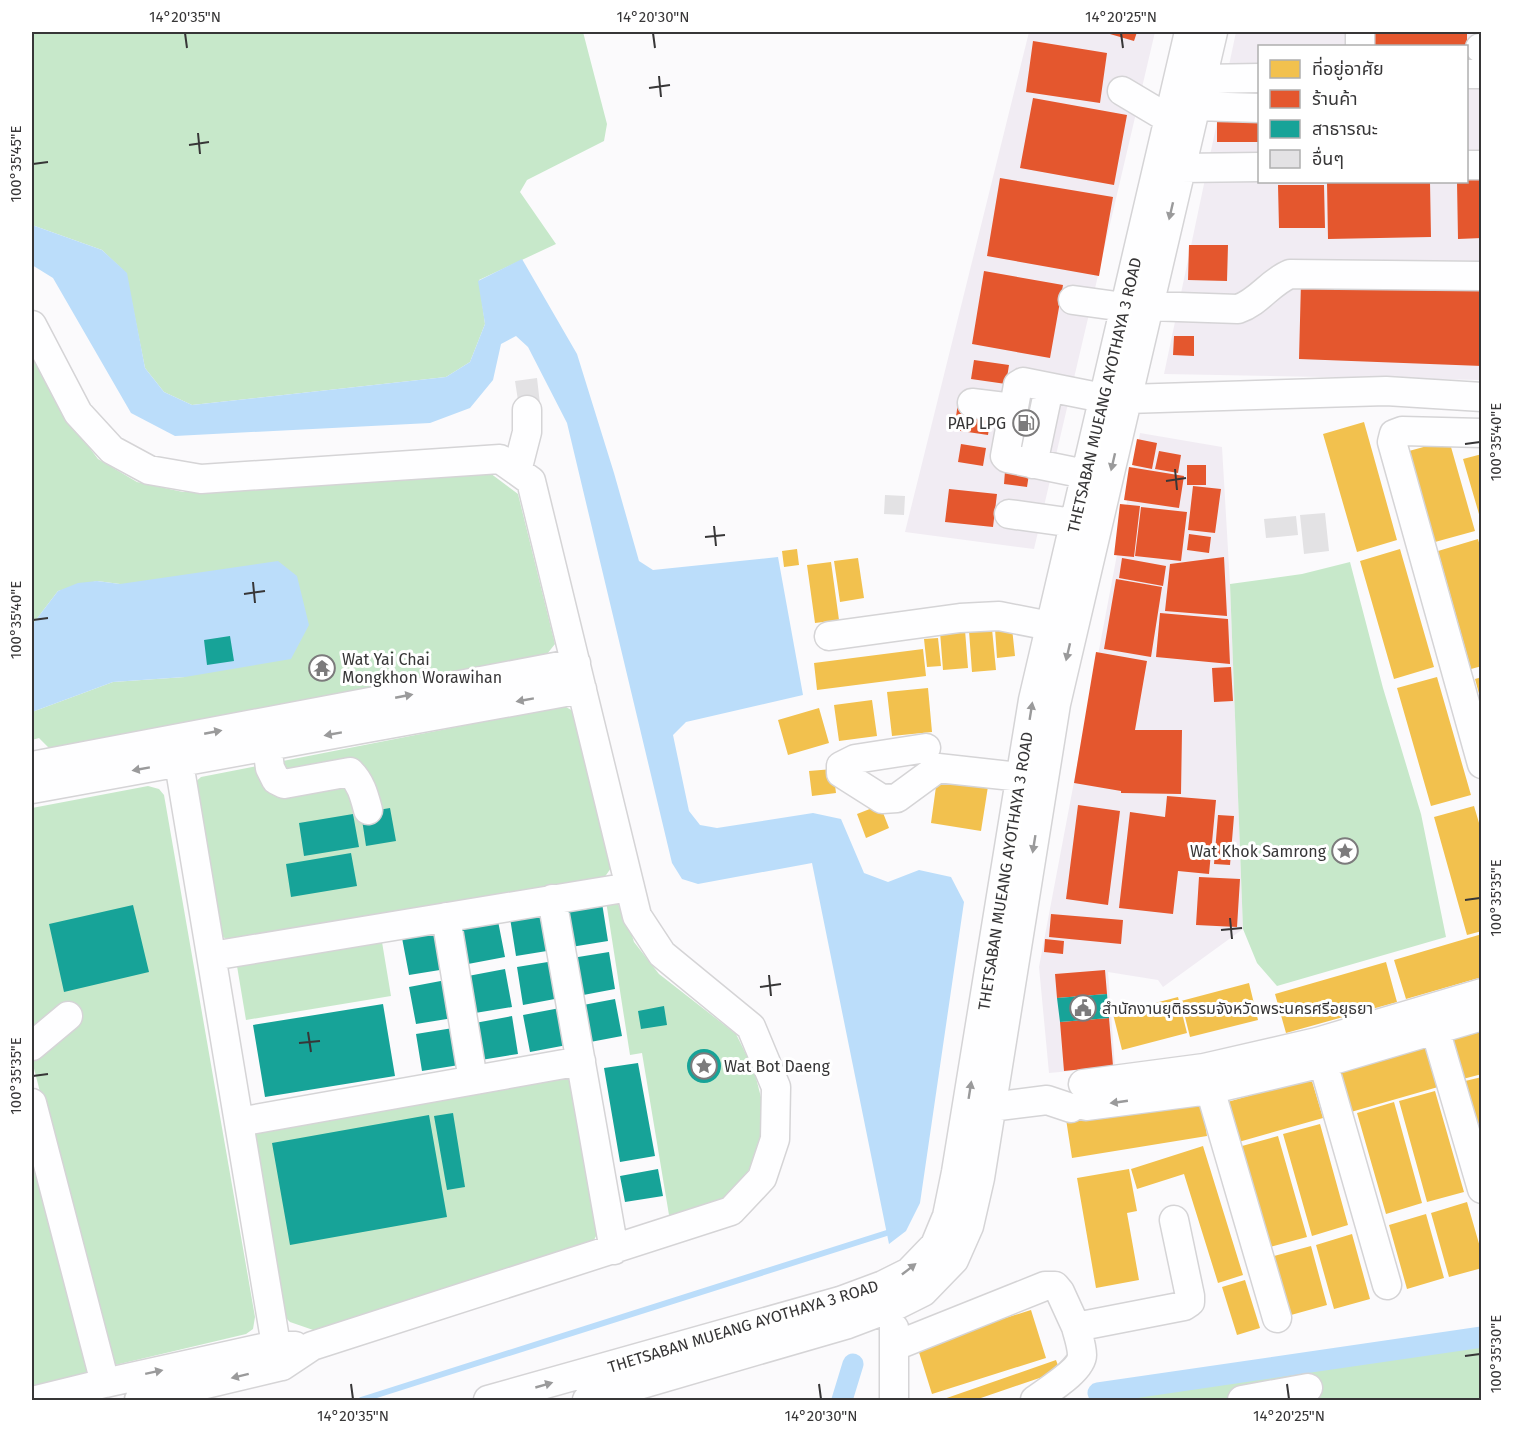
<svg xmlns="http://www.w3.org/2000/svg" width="1513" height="1432" viewBox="0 0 1513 1432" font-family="'Fira Sans','Noto Sans Thai',sans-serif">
  <rect width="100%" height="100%" fill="#fbfafc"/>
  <!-- built -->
  <path fill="#f1ecf3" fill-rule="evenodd" d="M 1029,32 L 1155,32 L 1034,549 L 905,532 Z
    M 1236,32 L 1481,32 L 1481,380 L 1164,374 ZM 1260,46 L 1466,46 L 1466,182 L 1260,182 Z
    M 1140,433 L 1222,447 L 1230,584 L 1243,929 L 1163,987 L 1158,980 L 1108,972 L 1115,1067 L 1049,1073 L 1039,967 Z"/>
  <!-- green -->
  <path fill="#c7e8ca" d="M 32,32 L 583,32 L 607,124 L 604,141 L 527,180 L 520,192 L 556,244 L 479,280 L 485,324 L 470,362 L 446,377 L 192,405 L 164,392 L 145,368 L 126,273 L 102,250 L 32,225 Z
    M 32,346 L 67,418 L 98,459 L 137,482 L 183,492 L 490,473 L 518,494 L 555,644 L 547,654 L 50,749 L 39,738 L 32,740 L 32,712 L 113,682 L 185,677 L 120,584 L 97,581 L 58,591 L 32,625 Z
    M 1350,562 L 1383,688 L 1421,814 L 1446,937 L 1277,986 L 1257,963 L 1243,929 L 1230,584 L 1302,574 Z
    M 564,706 L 575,712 L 611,868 L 604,878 L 232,941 L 220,936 L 193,784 L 201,777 Z
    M 148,786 L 159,789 L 164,795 L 255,1317 L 253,1329 L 246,1334 L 111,1366 L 32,1061 L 32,808 Z
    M 611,900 L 624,909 L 634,942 L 659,974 L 736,1034 L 754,1070 L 764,1109 L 760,1149 L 745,1177 L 720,1204 L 670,1221 L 642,1053 L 630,1055 L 606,901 Z
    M 382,942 L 391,996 L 246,1020 L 237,966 Z
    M 563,1074 L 572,1080 L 598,1232 L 592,1244 L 319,1332 L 290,1322 L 285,1317 L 252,1136 L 256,1130 Z
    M 32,1151 L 90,1372 L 32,1386 Z
    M 1481,1346 L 1481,1400 L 1098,1400 Z"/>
  <!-- water -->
  <path fill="#bbddfa" d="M 32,225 L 102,250 L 127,273 L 145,368 L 164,392 L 192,405 L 446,377 L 470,362 L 485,324 L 478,281 L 522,259 L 577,354 L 614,473 L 639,561 L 653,570 L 778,557 L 803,695 L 686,722 L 673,735 L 689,811 L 700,825 L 717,828 L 813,813 L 841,819 L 864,873 L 888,882 L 919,870 L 951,877 L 964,902 L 920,1203 L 906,1231 L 889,1244 L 812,863 L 698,884 L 682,879 L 672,863 L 567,423 L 528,347 L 516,336 L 501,344 L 493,380 L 470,408 L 430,423 L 175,436 L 131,413 L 53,278 L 32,265 Z
    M 278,561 L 297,576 L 309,625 L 291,659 L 185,677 L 113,682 L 32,712 L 32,625 L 58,591 L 78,583 L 97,581 L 120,584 Z"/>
  <!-- homes -->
  <path fill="#f2c14e" d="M 1364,422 L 1397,540 L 1357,552 L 1323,434 Z
    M 1449,440 L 1475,531 L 1435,542 L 1409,451 Z
    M 1482,454 L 1482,521 L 1481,521 L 1463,459 Z
    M 1478,539 L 1482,553 L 1482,666 L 1471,669 L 1438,551 Z
    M 797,549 L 799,565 L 784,567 L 782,551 Z
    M 1400,549 L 1434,667 L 1394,679 L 1360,561 Z
    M 858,558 L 864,598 L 840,602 L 834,561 Z
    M 831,562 L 839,620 L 815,623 L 807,565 Z
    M 1012,628 L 1015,656 L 997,658 L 995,629 Z
    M 992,629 L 996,670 L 972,672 L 969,631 Z
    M 965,630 L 968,668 L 943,670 L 940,632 Z
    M 938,638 L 941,666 L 927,667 L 924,639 Z
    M 923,649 L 926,676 L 817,690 L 814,663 Z
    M 1437,677 L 1471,795 L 1431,806 L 1397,688 Z
    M 1482,677 L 1482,701 L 1481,701 L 1475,679 Z
    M 928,688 L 932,732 L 892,736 L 887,692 Z
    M 872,700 L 877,736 L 839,741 L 834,705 Z
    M 819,708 L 829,743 L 788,755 L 778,720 Z
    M 833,769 L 836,793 L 812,796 L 809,771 Z
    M 938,772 L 989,780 L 981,831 L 931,823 Z
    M 880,805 L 889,828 L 866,838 L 857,814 Z
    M 1474,806 L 1482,833 L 1482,931 L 1467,935 L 1434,817 Z
    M 1482,934 L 1482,977 L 1406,999 L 1394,960 Z
    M 1386,962 L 1397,1002 L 1286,1033 L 1275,994 Z
    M 1249,983 L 1258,1020 L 1190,1037 L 1181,1001 Z
    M 1178,997 L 1187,1033 L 1122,1050 L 1113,1014 Z
    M 1482,1030 L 1482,1074 L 1459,1080 L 1448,1040 Z
    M 1427,1047 L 1438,1087 L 1351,1112 L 1339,1072 Z
    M 1482,1077 L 1482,1136 L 1481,1136 L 1465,1081 Z
    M 1311,1078 L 1323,1118 L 1235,1143 L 1224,1103 Z
    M 1435,1091 L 1464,1192 L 1427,1202 L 1399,1101 Z
    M 1201,1098 L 1207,1136 L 1072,1158 L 1066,1119 Z
    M 1394,1102 L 1422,1203 L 1386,1214 L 1357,1113 Z
    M 1320,1124 L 1348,1225 L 1312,1236 L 1283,1134 Z
    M 1278,1136 L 1307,1237 L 1270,1247 L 1242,1146 Z
    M 1203,1146 L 1243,1275 L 1218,1283 L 1184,1174 L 1137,1189 L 1131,1169 Z
    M 1129,1169 L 1137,1211 L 1127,1213 L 1139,1280 L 1096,1288 L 1077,1178 Z
    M 1467,1202 L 1482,1254 L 1482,1268 L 1449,1277 L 1431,1213 Z
    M 1426,1214 L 1444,1278 L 1407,1289 L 1389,1225 Z
    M 1352,1234 L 1370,1299 L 1334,1309 L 1316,1245 Z
    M 1311,1246 L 1327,1305 L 1291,1315 L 1274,1256 Z
    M 1245,1280 L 1260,1328 L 1237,1335 L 1222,1287 Z
    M 1031,1310 L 1046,1358 L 932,1394 L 917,1346 Z
    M 1056,1360 L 1060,1371 L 975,1400 L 941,1400 Z"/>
  <!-- shops -->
  <path fill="#e4572e" d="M 1103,32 L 1137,32 L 1134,41 Z
    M 1373,32 L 1467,32 L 1467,46 L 1374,46 Z
    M 1033,41 L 1107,53 L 1100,103 L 1026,92 Z
    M 1033,98 L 1127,115 L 1114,185 L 1020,168 Z
    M 1260,113 L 1260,142 L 1217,142 L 1217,114 Z
    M 1467,172 L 1482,172 L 1482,238 L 1458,239 L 1457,182 L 1467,182 Z
    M 1000,178 L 1113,197 L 1099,276 L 987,256 Z
    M 1327,182 L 1430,182 L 1431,237 L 1328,239 Z
    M 1278,185 L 1324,185 L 1325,228 L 1279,228 Z
    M 1189,245 L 1228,245 L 1227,281 L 1188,280 Z
    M 984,271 L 1063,285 L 1050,358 L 972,344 Z
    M 1301,282 L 1482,288 L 1482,366 L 1299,359 Z
    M 1174,336 L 1194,336 L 1194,356 L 1173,355 Z
    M 974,360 L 1009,365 L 1006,384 L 971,379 Z
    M 958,403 L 992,408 L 988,435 L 954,430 Z
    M 1137,439 L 1157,443 L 1152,469 L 1132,465 Z
    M 961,444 L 986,448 L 983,466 L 958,462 Z
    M 1159,451 L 1181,455 L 1178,473 L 1155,469 Z
    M 1187,465 L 1206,465 L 1206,485 L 1187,485 Z
    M 1129,467 L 1184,476 L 1179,508 L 1124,500 Z
    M 1005,471 L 1029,474 L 1027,487 L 1004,484 Z
    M 1193,486 L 1221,489 L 1215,533 L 1188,530 Z
    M 949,489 L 997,494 L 993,527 L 945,522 Z
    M 1120,504 L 1140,506 L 1134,557 L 1114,555 Z
    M 1141,507 L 1187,512 L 1181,561 L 1135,556 Z
    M 1189,534 L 1211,537 L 1209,553 L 1187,550 Z
    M 1224,557 L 1227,616 L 1165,611 L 1170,564 Z
    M 1122,558 L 1166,566 L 1163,586 L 1119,578 Z
    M 1116,579 L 1162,587 L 1151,657 L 1104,649 Z
    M 1160,613 L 1228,619 L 1230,664 L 1156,657 Z
    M 1096,652 L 1147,661 L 1135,730 L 1182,730 L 1181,794 L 1121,793 L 1121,791 L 1074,783 Z
    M 1231,667 L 1233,701 L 1214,702 L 1212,668 Z
    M 1167,796 L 1216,800 L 1209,874 L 1178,871 L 1173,914 L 1119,908 L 1130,812 L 1165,817 Z
    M 1078,805 L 1120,811 L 1108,905 L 1066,899 Z
    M 1218,815 L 1234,816 L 1230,865 L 1214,864 Z
    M 1199,877 L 1240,879 L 1237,927 L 1196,925 Z
    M 1051,914 L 1123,920 L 1121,944 L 1049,937 Z
    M 1045,939 L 1064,941 L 1063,954 L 1044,952 Z
    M 1105,970 L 1107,994 L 1057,998 L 1055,974 Z
    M 1109,1018 L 1113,1066 L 1064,1071 L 1060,1022 Z"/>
  <!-- public -->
  <path fill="#17a398" d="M 230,636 L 234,661 L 207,665 L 204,640 Z
    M 390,808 L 396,841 L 366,846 L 361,813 Z
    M 353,814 L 359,847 L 304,856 L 299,823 Z
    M 351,853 L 357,886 L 291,897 L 286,864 Z
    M 602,903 L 608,941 L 571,947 L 565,909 Z
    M 133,905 L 149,972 L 64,992 L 49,924 Z
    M 547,912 L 553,950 L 516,956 L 510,918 Z
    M 498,921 L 505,957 L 468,964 L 461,927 Z
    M 439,931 L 446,969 L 409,975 L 402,938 Z
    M 609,952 L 615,989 L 578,996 L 572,958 Z
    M 554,961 L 560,998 L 523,1005 L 517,967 Z
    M 505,969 L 512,1007 L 475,1013 L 468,976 Z
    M 446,980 L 453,1018 L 416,1024 L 409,987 Z
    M 1107,994 L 1109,1018 L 1060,1022 L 1057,998 Z
    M 615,999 L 622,1036 L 585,1043 L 578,1006 Z
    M 383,1004 L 395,1076 L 265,1097 L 253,1025 Z
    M 664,1006 L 667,1025 L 641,1029 L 638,1011 Z
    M 560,1008 L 567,1045 L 530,1052 L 523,1015 Z
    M 512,1016 L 518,1054 L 481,1060 L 475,1023 Z
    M 453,1028 L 459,1065 L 422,1071 L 416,1034 Z
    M687 1066a17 17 0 1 1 34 0a17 17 0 1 1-34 0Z
    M 638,1063 L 655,1156 L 620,1162 L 604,1068 Z
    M 453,1113 L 465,1187 L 447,1190 L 434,1116 Z
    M 429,1115 L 447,1217 L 290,1245 L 272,1143 Z
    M 658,1169 L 663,1196 L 625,1202 L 620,1176 Z"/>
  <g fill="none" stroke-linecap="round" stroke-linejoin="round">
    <!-- stream -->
    <path stroke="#bbddfa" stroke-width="6" d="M 361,1400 L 893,1231"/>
    <!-- canal -->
    <path stroke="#bbddfa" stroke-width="21" d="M 1098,1393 L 1482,1337
      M 842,1400 L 853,1364"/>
  </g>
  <!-- building -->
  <path fill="#e3e2e4" d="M 537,378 L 540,404 L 519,407 L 515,381 Z
    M 885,495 L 905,496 L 904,515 L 884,514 Z
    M 1325,513 L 1329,551 L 1304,554 L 1300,515 Z
    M 1296,516 L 1298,535 L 1266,538 L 1264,519 Z"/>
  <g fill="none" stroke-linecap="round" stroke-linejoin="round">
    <!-- minor casing -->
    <g stroke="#d5d4d6" stroke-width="31">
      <path id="minor" d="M 1360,32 L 1360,46
        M 1480,48 L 1482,48
        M 1466,74 L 1482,74
        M 1202,79 L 1260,78
        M 1122,91 L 1169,119
        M 1195,106 L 1260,108
        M 1466,165 L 1482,165
        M 1181,168 L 1260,167
        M 1073,300 L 1124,307
        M 1149,306 L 1238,309 C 1259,302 1270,282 1290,274 L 1482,276
        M 32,325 L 78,413 L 112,450 L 149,470 L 201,479 L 500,459 L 531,481 L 637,916 L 662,954 L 751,1027 L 776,1087 L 775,1139 L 762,1178 L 731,1211 L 312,1346 L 282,1366 L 139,1400
        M 1127,399 L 1386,391 L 1482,397
        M 972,403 L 1013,408
        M 1482,433 L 1402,431 L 1394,434 L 1392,442 L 1482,764
        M 1033,464 L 1049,388
        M 517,471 L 527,432 L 527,410
        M 1085,474 L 1007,458 L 1005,456 L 1018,385 L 1023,382 L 1103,398
        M 1009,514 L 1074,523
        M 829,636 L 960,618 L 999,616 L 1050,626
        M 175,739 L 276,1345 L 282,1366
        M 267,746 L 270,768 L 276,780 L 284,784 L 350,772 C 361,783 364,795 368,810
        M 926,748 L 855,759 L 841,766 L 841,773 L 882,799 L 897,798 L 938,768 L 1020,777
        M 32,766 L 576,663
        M 32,789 L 582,689
        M 552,899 L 614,1250
        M 446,917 L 473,1080
        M 212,956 L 630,887
        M 1430,1012 L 1482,1189
        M 1318,1045 L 1387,1285
        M 32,1046 L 68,1016
        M 1205,1072 L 1277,1318
        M 1083,1084 L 1204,1068 L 1317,1042 L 1482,993
        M 32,1103 L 105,1383
        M 1086,1106 L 1209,1090 L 1323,1063 L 1482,1016
        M 991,1107 L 1047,1100 L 1071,1108
        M 239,1122 L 581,1061
        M 895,1346 L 1045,1286 L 1055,1286 L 1060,1292 L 1076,1327 L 1184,1306 L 1190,1302 L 1190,1296 L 1174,1220
        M 36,1400 L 105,1383 L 276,1345 L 295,1346
        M 488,1400 L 840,1301 L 883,1285 L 909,1272 L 935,1245 L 947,1216 L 956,1172 L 1033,700 L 1189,32
        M 587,1400 L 848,1324 L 893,1307 L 923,1292 L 954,1260 L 969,1226 L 980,1178 L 1056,704 L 1213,32
        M 894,1400 L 894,1328
        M 1035,1400 C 1047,1391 1082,1370 1082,1355 C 1082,1346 1078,1335 1076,1327
        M 1242,1400 L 1308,1388"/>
    </g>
    <!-- minor -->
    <use href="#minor" stroke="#fefeff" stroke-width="28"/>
  </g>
  <!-- one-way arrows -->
  <defs><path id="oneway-solid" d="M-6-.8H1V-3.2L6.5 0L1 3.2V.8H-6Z" transform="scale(1.5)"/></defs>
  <g fill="#9a9a9b">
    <use href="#oneway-solid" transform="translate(1171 211) rotate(103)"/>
    <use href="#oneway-solid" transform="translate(1113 462) rotate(103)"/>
    <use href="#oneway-solid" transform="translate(1068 652) rotate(103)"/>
    <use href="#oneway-solid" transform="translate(404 696) rotate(-11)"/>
    <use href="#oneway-solid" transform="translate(525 700) rotate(170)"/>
    <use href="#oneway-solid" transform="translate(1031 711) rotate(-81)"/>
    <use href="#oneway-solid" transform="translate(213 732) rotate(-11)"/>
    <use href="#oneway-solid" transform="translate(333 734) rotate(170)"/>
    <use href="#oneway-solid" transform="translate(141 769) rotate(170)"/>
    <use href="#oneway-solid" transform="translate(1034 844) rotate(99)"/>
    <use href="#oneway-solid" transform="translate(970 1090) rotate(-81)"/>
    <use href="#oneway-solid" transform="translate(1119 1102) rotate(172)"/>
    <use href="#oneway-solid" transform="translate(909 1269) rotate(-38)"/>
    <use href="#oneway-solid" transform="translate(154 1372) rotate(-12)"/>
    <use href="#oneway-solid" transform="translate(240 1376) rotate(166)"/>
    <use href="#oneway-solid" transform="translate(544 1385) rotate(-16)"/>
  </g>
  <!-- ticks -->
  <path fill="none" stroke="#373637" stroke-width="2" d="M 185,33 L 187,48M 653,33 L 655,48M 1121,33 L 1123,48M 659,76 L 661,97M 649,88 L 670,85M 198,133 L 200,154M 189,145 L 209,142M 33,164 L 48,162M 1465,444 L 1480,442M 1175,469 L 1177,490M 1166,481 L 1186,478M 714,526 L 716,546M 705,537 L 725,535M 253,582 L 255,603M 244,594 L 265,591M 33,620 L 48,618M 1465,900 L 1480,898M 1230,918 L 1232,939M 1221,930 L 1242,928M 769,975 L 771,996M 760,987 L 781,984M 308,1032 L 311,1052M 299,1043 L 320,1041M 33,1076 L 48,1074M 1465,1356 L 1480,1354M 351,1384 L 353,1399M 819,1384 L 821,1399M 1287,1384 L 1289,1399"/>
  <!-- icons -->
  <defs>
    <g id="fuel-ring" transform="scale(1.35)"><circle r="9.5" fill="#fff" stroke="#7c7b7c" stroke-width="1.5"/><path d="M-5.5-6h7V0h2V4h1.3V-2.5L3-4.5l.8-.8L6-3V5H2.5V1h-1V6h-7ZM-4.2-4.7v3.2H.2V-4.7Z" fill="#7c7b7c"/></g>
    <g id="temple-ring" transform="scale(1.35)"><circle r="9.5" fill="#fff" stroke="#7c7b7c" stroke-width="1.5"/><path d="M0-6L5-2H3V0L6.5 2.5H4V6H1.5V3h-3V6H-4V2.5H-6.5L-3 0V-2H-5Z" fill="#7c7b7c"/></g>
    <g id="sight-ring" transform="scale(1.35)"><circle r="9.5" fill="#fff" stroke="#7c7b7c" stroke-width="1.5"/><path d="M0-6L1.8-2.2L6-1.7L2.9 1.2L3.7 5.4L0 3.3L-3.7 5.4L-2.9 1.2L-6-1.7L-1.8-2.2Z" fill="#7c7b7c"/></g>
    <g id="civic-ring" transform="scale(1.35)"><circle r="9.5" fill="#fff" stroke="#7c7b7c" stroke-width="1.5"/><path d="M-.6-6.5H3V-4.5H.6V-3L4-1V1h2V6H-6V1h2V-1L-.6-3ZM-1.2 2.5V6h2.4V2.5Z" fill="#7c7b7c"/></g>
  </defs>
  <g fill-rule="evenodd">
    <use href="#fuel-ring" x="1026" y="423"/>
    <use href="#temple-ring" x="322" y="668"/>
    <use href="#sight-ring" x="1345" y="851"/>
    <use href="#civic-ring" x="1083" y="1008"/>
    <use href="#sight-ring" x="704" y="1066"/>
  </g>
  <g text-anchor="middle" stroke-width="6" stroke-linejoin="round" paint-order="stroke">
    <!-- street labels -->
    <g font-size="16" fill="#373637" stroke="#fff">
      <text transform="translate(1104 395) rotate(-77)" y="6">THETSABAN MUEANG AYOTHAYA 3 ROAD</text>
      <text transform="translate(1005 871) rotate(-81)" y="6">THETSABAN MUEANG AYOTHAYA 3 ROAD</text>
      <text transform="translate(743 1326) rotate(-17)" y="6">THETSABAN MUEANG AYOTHAYA 3 ROAD</text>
    </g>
    <!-- poi labels -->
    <g font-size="16" fill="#373637" stroke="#fff" text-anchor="start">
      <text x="1006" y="429" text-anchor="end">PAP LPG</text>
      <text x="342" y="665">Wat Yai Chai<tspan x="342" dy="18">Mongkhon Worawihan</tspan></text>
      <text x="1326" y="857" text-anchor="end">Wat Khok Samrong</text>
      <text x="1102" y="1014">สำนักงานยุติธรรมจังหวัดพระนครศรีอยุธยา</text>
      <text x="724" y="1072">Wat Bot Daeng</text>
    </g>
  </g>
  <!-- border -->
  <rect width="1513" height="1432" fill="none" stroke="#ffffff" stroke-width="66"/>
  <!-- legend -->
  <rect x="1258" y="45" width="210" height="138" fill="#ffffff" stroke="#afafaf" stroke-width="1.5"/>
  <rect x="1270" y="60" width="30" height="18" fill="#f2c14e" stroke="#afafaf" stroke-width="1.5"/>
  <text x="1312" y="75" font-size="18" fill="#373637">ที่อยู่อาศัย</text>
  <rect x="1270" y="90" width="30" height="18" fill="#e4572e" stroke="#afafaf" stroke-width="1.5"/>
  <text x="1312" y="105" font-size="18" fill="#373637">ร้านค้า</text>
  <rect x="1270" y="120" width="30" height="18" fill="#17a398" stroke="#afafaf" stroke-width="1.5"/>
  <text x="1312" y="135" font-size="18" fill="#373637">สาธารณะ</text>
  <rect x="1270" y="150" width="30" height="18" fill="#e3e2e4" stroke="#afafaf" stroke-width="1.5"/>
  <text x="1312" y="165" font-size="18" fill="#373637">อื่นๆ</text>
  <rect x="33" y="33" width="1447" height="1366" fill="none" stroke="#373637" stroke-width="2"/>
  <g font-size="15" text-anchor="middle" fill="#373637">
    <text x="185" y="22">14°20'35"N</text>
    <text x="653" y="22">14°20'30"N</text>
    <text x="1121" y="22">14°20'25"N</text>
    <text transform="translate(16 164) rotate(-90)" y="5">100°35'45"E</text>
    <text transform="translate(1496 442) rotate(-90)" y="5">100°35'40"E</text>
    <text transform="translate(16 620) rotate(-90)" y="5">100°35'40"E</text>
    <text transform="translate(1496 898) rotate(-90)" y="5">100°35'35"E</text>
    <text transform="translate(16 1076) rotate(-90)" y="5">100°35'35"E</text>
    <text transform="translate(1496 1354) rotate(-90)" y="5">100°35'30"E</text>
    <text x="353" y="1421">14°20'35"N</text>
    <text x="821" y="1421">14°20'30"N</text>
    <text x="1289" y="1421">14°20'25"N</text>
  </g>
</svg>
